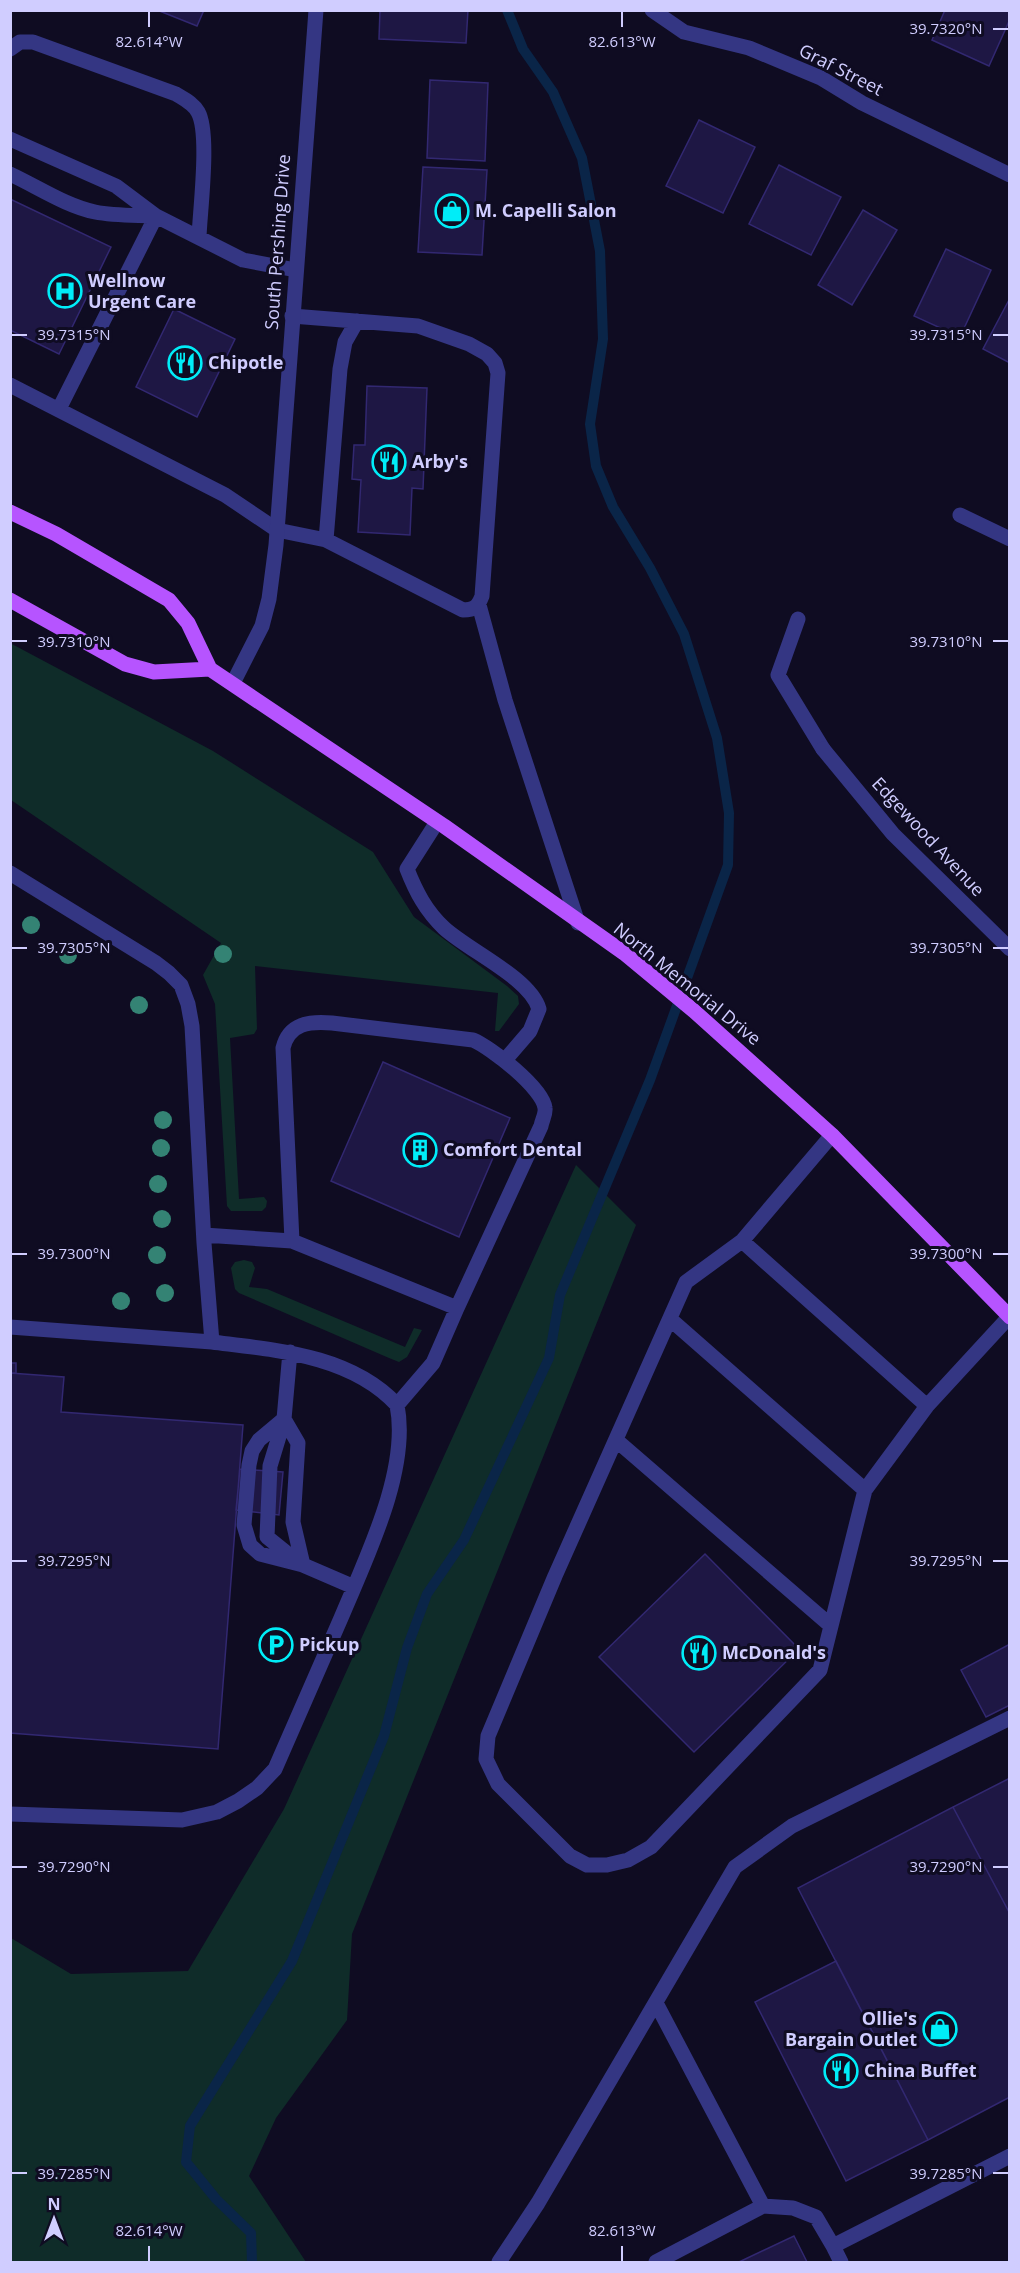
<svg xmlns="http://www.w3.org/2000/svg" width="1020" height="2273" viewBox="0 0 1020 2273" font-family="'Open Sans',sans-serif">
  <rect width="100%" height="100%" fill="#0f0c22"/>
  <!-- green -->
  <path fill="#0f2c29" d="M 10,643 L 213,751 L 373,852 L 414,917 L 507,986 L 518,996 L 519,1004 L 499,1031 L 495,1031 L 498,993 L 255,966 L 257,1029 L 254,1034 L 230,1038 L 239,1199 L 264,1197 L 267,1201 L 266,1207 L 262,1211 L 231,1211 L 227,1206 L 215,1004 L 203,975 L 221,943 L 11,800 Z
    M 576,1165 L 636,1225 L 352,1934 L 347,2020 L 276,2118 L 249,2176 L 306,2262 L 11,2262 L 11,1938 L 71,1974 L 188,1971 L 284,1809 Z
    M 244,1260 L 252,1262 L 255,1268 L 249,1287 L 267,1289 L 405,1347 L 414,1328 L 422,1330 L 407,1357 L 399,1362 L 389,1358 L 239,1293 L 235,1289 L 231,1268 L 235,1262 Z"/>
  <g fill="none" stroke-linecap="round" stroke-linejoin="round">
    <!-- stream -->
    <path stroke="#0a2548" stroke-width="10" d="M 252,2262 L 251,2233 L 216,2199 L 186,2162 L 190,2126 L 292,1961 L 384,1736 L 407,1648 L 427,1594 L 464,1540 L 549,1358 L 560,1295 L 650,1080 L 728,865 L 729,813 L 717,738 L 684,634 L 650,568 L 613,507 L 596,466 L 590,424 L 603,339 L 600,251 L 582,158 L 553,92 L 523,49 L 507,10"/>
  </g>
  <!-- building -->
  <path fill="#1e1744" stroke="#322871" stroke-width="1.5" d="M 157,10 L 204,10 L 197,26 Z
    M 380,10 L 468,10 L 466,43 L 379,39 Z
    M 945,10 L 1010,10 L 1010,19 L 989,66 L 932,40 Z
    M 430,80 L 488,83 L 485,161 L 427,158 Z
    M 699,120 L 755,147 L 723,213 L 666,186 Z
    M 779,165 L 841,197 L 811,255 L 749,224 Z
    M 423,167 L 487,170 L 482,255 L 418,252 Z
    M 10,199 L 111,247 L 59,354 L 10,330 Z
    M 863,210 L 897,230 L 852,305 L 818,285 Z
    M 946,249 L 991,270 L 960,337 L 914,316 Z
    M 1010,298 L 1010,363 L 983,349 Z
    M 174,309 L 235,339 L 197,417 L 136,387 Z
    M 367,386 L 427,388 L 423,489 L 412,488 L 410,535 L 358,532 L 361,480 L 352,479 L 354,445 L 365,445 Z
    M 383,1062 L 510,1118 L 459,1237 L 331,1181 Z
    M 10,1363 L 16,1363 L 16,1373 L 10,1373 Z
    M 10,1373 L 64,1377 L 61,1412 L 243,1425 L 218,1749 L 10,1733 Z
    M 240,1469 L 283,1472 L 279,1515 L 236,1510 Z
    M 705,1554 L 799,1649 L 694,1752 L 599,1657 Z
    M 1010,1644 L 1010,1705 L 986,1717 L 961,1670 Z
    M 1010,1778 L 1010,1914 L 953,1807 Z
    M 953,1807 L 1010,1914 L 1010,2097 L 928,2140 L 798,1888 Z
    M 836,1961 L 928,2140 L 846,2181 L 755,2002 Z
    M 794,2236 L 807,2262 L 739,2262 Z"/>
  <g fill="none" stroke-linecap="round" stroke-linejoin="round">
    <!-- service -->
    <path stroke="#343683" stroke-width="15" d="M 10,49 L 20,42 L 33,42 L 176,94 C 184,99 193,103 198,112 C 210,133 200,210 199,237
      M 10,139 L 116,186 L 156,216 L 243,260 L 296,270
      M 10,174 C 38,187 66,206 95,212 C 115,216 136,215 156,216 L 59,409
      M 10,385 L 225,495 L 277,530 L 326,540 L 463,610 C 474,610 478,607 482,596 L 498,373 L 495,363 L 487,354 L 469,344 L 418,326 L 292,316
      M 960,515 L 1010,539
      M 326,540 L 340,369 L 345,342 L 357,321
      M 479,605 L 505,700 L 578,923
      M 798,619 L 778,675 L 823,749
      M 437,822 L 407,869 C 416,892 426,911 444,928 C 469,951 530,978 539,1009 L 530,1031 L 505,1060
      M 10,873 L 156,963 L 169,973 L 181,985 L 188,1004 L 192,1026 L 204,1243 L 212,1342 C 275,1350 351,1355 397,1405 L 433,1363 L 457,1308
      M 832,1135 L 742,1241 L 927,1406 L 1009,1317
      M 204,1235 L 292,1241 L 283,1048 C 289,1023 310,1021 332,1023 L 473,1040 C 490,1047 543,1088 545,1108 C 546,1114 542,1120 541,1126 L 457,1308 L 292,1241
      M 742,1241 L 686,1282 L 555,1576 L 488,1736 L 486,1759 L 498,1784 L 570,1856 L 587,1865 L 607,1865 L 628,1860 L 651,1847 L 820,1670 L 865,1490 L 927,1406
      M 670,1319 L 865,1490
      M 10,1327 L 212,1342
      M 290,1352 L 284,1419 L 298,1443 L 293,1522 L 303,1565 L 354,1587
      M 284,1419 L 259,1440 L 252,1451 L 249,1465 L 244,1525 L 250,1545 L 260,1554 L 303,1565
      M 284,1420 L 270,1466 L 267,1537 L 298,1562
      M 616,1440 L 830,1625
      M 10,1814 L 182,1820 L 217,1812 L 238,1801 L 257,1788 L 275,1769 C 297,1719 319,1669 341,1618 C 366,1558 410,1470 397,1405
      M 763,2206 L 793,2208 L 816,2217 L 833,2246
      M 499,2262 L 538,2203 L 735,1867 L 792,1826 L 1010,1718
      M 656,2262 L 763,2206 L 656,2003
      M 841,2262 L 833,2246 L 1010,2156"/>
    <!-- minor -->
    <path stroke="#343683" stroke-width="15" d="M 652,10 L 684,32 L 749,48 L 821,78 L 862,103 L 1010,175
      M 233,683 L 262,626 L 269,599 L 276,545 L 316,10
      M 823,749 L 893,834 L 1010,949"/>
    <!-- primary -->
    <path stroke="#b654ff" stroke-width="15" d="M 10,512 L 56,534 L 169,600 L 188,623 L 210,669 L 444,826 L 624,953 L 694,1011 L 832,1135 L 1010,1317
      M 10,600 L 125,664 L 154,672 L 210,669"/>
  </g>
  <!-- trees -->
  <g fill="#348374">
    <circle cx="31" cy="925" r="9"/>
    <circle cx="223" cy="954" r="9"/>
    <circle cx="68" cy="955" r="9"/>
    <circle cx="139" cy="1005" r="9"/>
    <circle cx="163" cy="1120" r="9"/>
    <circle cx="161" cy="1148" r="9"/>
    <circle cx="158" cy="1184" r="9"/>
    <circle cx="162" cy="1219" r="9"/>
    <circle cx="157" cy="1255" r="9"/>
    <circle cx="165" cy="1293" r="9"/>
    <circle cx="121" cy="1301" r="9"/>
  </g>
  <!-- ticks -->
  <path fill="none" stroke="#d0cdff" stroke-width="2" d="M 149,12 L 149,27M 622,12 L 622,27M 993,29 L 1008,29M 12,335 L 27,335M 993,335 L 1008,335M 12,641 L 27,641M 993,641 L 1008,641M 12,948 L 27,948M 993,948 L 1008,948M 12,1254 L 27,1254M 993,1254 L 1008,1254M 12,1561 L 27,1561M 993,1561 L 1008,1561M 12,1867 L 27,1867M 993,1867 L 1008,1867M 12,2173 L 27,2173M 993,2173 L 1008,2173M 149,2246 L 149,2261M 622,2246 L 622,2261"/>
  <!-- icons -->
  <defs>
    <g id="shop-ring" transform="scale(1.725)"><circle r="9.5" fill="#0f0c22" stroke="#00edf8" stroke-width="1.5"/><path d="M-5-2.5h2.3a2.7 3.5 0 0 1 5.4 0H5L5.5 6h-11ZM-1.5-2.5h3a1.5 2.3 0 0 0-3 0Z" fill="#00edf8"/></g>
    <g id="hospital-ring" transform="scale(1.725)"><circle r="9.5" fill="#0f0c22" stroke="#00edf8" stroke-width="1.5"/><path d="M-5-5h3v3.5h4V-5h3V5h-3V1.5h-4V5h-3Z" fill="#00edf8"/></g>
    <g id="restaurant-ring" transform="scale(1.725)"><circle r="9.5" fill="#0f0c22" stroke="#00edf8" stroke-width="1.5"/><path d="M-5-6h1v4h1v-4h1v4h1v-4h1v5L-1.5 .5V6h-2V.5L-5-1ZM5-6V6H3V1.5H1.5Q1.5-4 5-6Z" fill="#00edf8"/></g>
    <g id="building-ring" transform="scale(1.725)"><circle r="9.5" fill="#0f0c22" stroke="#00edf8" stroke-width="1.5"/><path d="M-4-6H4V6H1V3H-1V6H-4ZM-2.5-4.3h1.7v1.8h-1.7ZM.8-4.3h1.7v1.8H.8ZM-2.5-1h1.7V.8h-1.7ZM.8-1h1.7V.8H.8Z" fill="#00edf8"/></g>
    <g id="parking-ring" transform="scale(1.725)"><circle r="9.5" fill="#0f0c22" stroke="#00edf8" stroke-width="1.5"/><path d="M-3.5-5.5H1a3.5 3.5 0 0 1 0 7H-1V5.5H-3.5ZM-1-3.4V-.6H.8a1.4 1.4 0 0 0 0-2.8Z" fill="#00edf8"/></g>
  </defs>
  <g fill-rule="evenodd">
    <use href="#shop-ring" x="452" y="211"/>
    <use href="#hospital-ring" x="65" y="291"/>
    <use href="#restaurant-ring" x="185" y="363"/>
    <use href="#restaurant-ring" x="389" y="462"/>
    <use href="#building-ring" x="420" y="1150"/>
    <use href="#parking-ring" x="276" y="1645"/>
    <use href="#restaurant-ring" x="699" y="1653"/>
    <use href="#shop-ring" x="940" y="2029"/>
    <use href="#restaurant-ring" x="841" y="2071"/>
  </g>
  <g text-anchor="middle" stroke-width="6" stroke-linejoin="round" paint-order="stroke">
    <!-- street labels -->
    <g font-size="18" fill="#d0cdff" stroke="#0f0c22">
      <text transform="translate(841 70) rotate(27)" y="6">Graf Street</text>
      <text transform="translate(278 242) rotate(-86)" y="6">South Pershing Drive</text>
      <text transform="translate(928 837) rotate(47)" y="6">Edgewood Avenue</text>
      <text transform="translate(687 984) rotate(39)" y="6">North Memorial Drive</text>
    </g>
    <!-- poi labels -->
    <g font-size="18" font-weight="bold" fill="#d0cdff" stroke="#0f0c22" text-anchor="start">
      <text x="475" y="217">M. Capelli Salon</text>
      <text x="88" y="287">Wellnow<tspan x="88" dy="21">Urgent Care</tspan></text>
      <text x="208" y="369">Chipotle</text>
      <text x="412" y="468">Arby's</text>
      <text x="443" y="1156">Comfort Dental</text>
      <text x="299" y="1651">Pickup</text>
      <text x="722" y="1659">McDonald's</text>
      <text x="917" y="2025" text-anchor="end">Ollie's<tspan x="917" dy="21">Bargain Outlet</tspan></text>
      <text x="864" y="2077">China Buffet</text>
    </g>
  </g>
  <g font-size="15" text-anchor="middle" fill="#d0cdff" stroke="#0f0c22" stroke-width="6" stroke-linejoin="round" paint-order="stroke">
    <text x="946" y="34">39.7320°N</text>
    <text x="149" y="47">82.614°W</text>
    <text x="622" y="47">82.613°W</text>
    <text x="74" y="340">39.7315°N</text>
    <text x="946" y="340">39.7315°N</text>
    <text x="74" y="647">39.7310°N</text>
    <text x="946" y="647">39.7310°N</text>
    <text x="74" y="953">39.7305°N</text>
    <text x="946" y="953">39.7305°N</text>
    <text x="74" y="1259">39.7300°N</text>
    <text x="946" y="1259">39.7300°N</text>
    <text x="74" y="1566">39.7295°N</text>
    <text x="946" y="1566">39.7295°N</text>
    <text x="74" y="1872">39.7290°N</text>
    <text x="946" y="1872">39.7290°N</text>
    <text x="74" y="2179">39.7285°N</text>
    <text x="946" y="2179">39.7285°N</text>
    <text x="149" y="2236">82.614°W</text>
    <text x="622" y="2236">82.613°W</text>
  </g>
  <!-- border -->
  <rect width="1020" height="2273" fill="none" stroke="#d0cdff" stroke-width="24"/>
  <!-- north arrow -->
  <g transform="translate(54 2219)" stroke="#0f0c22" stroke-width="4.5" paint-order="stroke">
  <path d="M0-4.5L10 22L0 15L-10 22Z" fill="#d0cdff"/>
  <text y="-9" font-size="16" font-weight="bold" text-anchor="middle" fill="#d0cdff">N</text>
  </g>
</svg>
